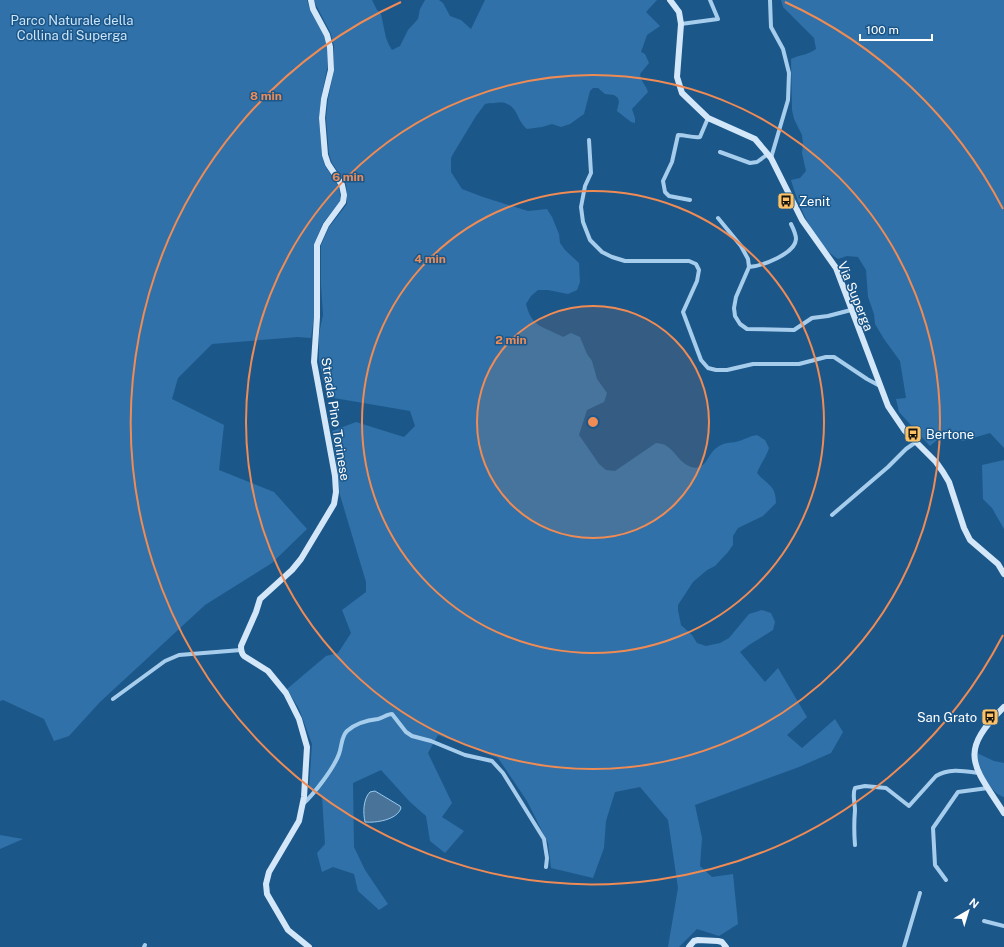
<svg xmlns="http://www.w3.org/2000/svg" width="1004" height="947" viewBox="0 0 1004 947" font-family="'Public Sans',sans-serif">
  <rect width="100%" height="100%" fill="#1c578a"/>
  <!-- green -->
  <path fill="#2f71a8" d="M 0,0 L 307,0 L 310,10 L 324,36 L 327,47 L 327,69 L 321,98 L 319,118 L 322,156 L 325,166 L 339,187 L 340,195 L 340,201 L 323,223 L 314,244 L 314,317 L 311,338 L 298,337 L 212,344 L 178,378 L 172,399 L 224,425 L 219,470 L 274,492 L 307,529 L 272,563 L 205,605 L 100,702 L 69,736 L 54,741 L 44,719 L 3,700 L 0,701 Z
    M 314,0 L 372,0 L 377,10 L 381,14 L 386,38 L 389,45 L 392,50 L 400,46 L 408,30 L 418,19 L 420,9 L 425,0 L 439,0 L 443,3 L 450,16 L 461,20 L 471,29 L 485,0 L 657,0 L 646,12 L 660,26 L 647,35 L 641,52 L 645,54 L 649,63 L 640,74 C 641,82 646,85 648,92 L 632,109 L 635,118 L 635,123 L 631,122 L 617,111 L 619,102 L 618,98 L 614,95 L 605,94 L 598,88 L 593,88 L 590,91 L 584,114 L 570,124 L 561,127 L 552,124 L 542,127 L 527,129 C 516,120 519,108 505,103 C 500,101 495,104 490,103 L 485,104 L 476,116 L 453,154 L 451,158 L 451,172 L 462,189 L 483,197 L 528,211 L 547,209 L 552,217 L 559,234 L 560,243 L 565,250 L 579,263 L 580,282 L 577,290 L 568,294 L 548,290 L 538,290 L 531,296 L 526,304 C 532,328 543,326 563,337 L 571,333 L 580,337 L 587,354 L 592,361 L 597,379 L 607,393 L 604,402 L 587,410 L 579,435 L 599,464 L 606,470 L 615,471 L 656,443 C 659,443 662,444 665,445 C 675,450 679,463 691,467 C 705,471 707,457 714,450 C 724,441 729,444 739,441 C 746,439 750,436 757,435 L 765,440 L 769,448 C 766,458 760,464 757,473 C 767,485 776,485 776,503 L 763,516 L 738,528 L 733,536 L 733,545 L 728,552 L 715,566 L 707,570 L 693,582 L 678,605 L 678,610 L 681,625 L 692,635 L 697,643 L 706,646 L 720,643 L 729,638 L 749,614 L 762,610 L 771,613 L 775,622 L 773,630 L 749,645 L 740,652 L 765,682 L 778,668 L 807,717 L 787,735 L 802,748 L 835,719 L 843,732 L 831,753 L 799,767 L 695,805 L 702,838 L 700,866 L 712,877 L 733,874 L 738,924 L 719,936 L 697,929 L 679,947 L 668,947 L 678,888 L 668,820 L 640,787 L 615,792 L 606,821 L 604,848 L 593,878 L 551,868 L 548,843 L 527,801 L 498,758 L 438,735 L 428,753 L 452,803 L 442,817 L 464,831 L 445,853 L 430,841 L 426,816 L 410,802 L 381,770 L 353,783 L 354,847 L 365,870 L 388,904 L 379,910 L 358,891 L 354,874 L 333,867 L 322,872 L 317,853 L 325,844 L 322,797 L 309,788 L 312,744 L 299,709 L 287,689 L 326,656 L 338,653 L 351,633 L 342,610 L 366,592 L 366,582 L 340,495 L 332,431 L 356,422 L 404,437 L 415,426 L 410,411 L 334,398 L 326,392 L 319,360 L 319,334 L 323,315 L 321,285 L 321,245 L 329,227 L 340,213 L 347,204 L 347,195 L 346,184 L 332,163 L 329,154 L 326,118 L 328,99 L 334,70 L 334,46 L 331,34 L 317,7 Z
    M 781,0 L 1004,0 L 1004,448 L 990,433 L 963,441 L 943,435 L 930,446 L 899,412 L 896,399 L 906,398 L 900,361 L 884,339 L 875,324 L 874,314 L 868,297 L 866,270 L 858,257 L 847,256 L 838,259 C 815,245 798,205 791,180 L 800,178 L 806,171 L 802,153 L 803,144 L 802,135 L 794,119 L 792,110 L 791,59 C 801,54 806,56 816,49 L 814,38 L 783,7 Z
    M 1004,460 L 1004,529 L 992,508 L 983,499 L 982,465 Z
    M 977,753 L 994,761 L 1004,763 L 1004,797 C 990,794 978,766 977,753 Z
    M 0,835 L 23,839 L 0,849 Z"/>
  <!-- water -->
  <path fill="#497398" stroke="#9acaee" d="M 375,791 L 400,806 L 401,808 C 397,820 376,823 365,822 C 363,813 363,799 370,792 Z"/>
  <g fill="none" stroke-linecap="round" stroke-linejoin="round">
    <!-- street -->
    <path stroke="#a7cdec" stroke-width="4" d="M 770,0 L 771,27 L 783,49 L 789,73 L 788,100 L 771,158
      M 681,24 L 718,19 L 710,0
      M 589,140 L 591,173 L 585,186 L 581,207 L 583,222 L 590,240 L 602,252 L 612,257 L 625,261 L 689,261 L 696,264 L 699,270 L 697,281 L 683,312 L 701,360 L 708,368 L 716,370 L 727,370 L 753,364 L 799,364 L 826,357 L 834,357 L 867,379 L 880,386
      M 720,152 L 750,163 L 757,162 L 768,154
      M 690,200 L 669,196 L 665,192 L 663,181 L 672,162 L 678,135 C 686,135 692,138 700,137 L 708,118
      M 718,218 L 741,246 L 748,259 L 749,267 L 736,297 L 734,308 L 735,316 L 740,324 L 747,329 L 794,330 L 812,318 L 828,316 L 851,310
      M 749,267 C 762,266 795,254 796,239 C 796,234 793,228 791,224
      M 832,515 L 888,467 L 906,449 L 916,442
      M 113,699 L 165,661 L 179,655 L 241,650
      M 303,804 C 314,794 334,768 339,754 C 342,746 341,737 347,731 C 355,724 368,720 378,719 C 383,718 387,714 392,714 L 406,732 L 412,736 L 431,741 L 465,755 L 492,761 L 503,773 L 544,839 L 547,858 L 546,867
      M 855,845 C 854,833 854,822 855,810 C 855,803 852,795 855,788 L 865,786 L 886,788 L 909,806 L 936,776 C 949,768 964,771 979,773
      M 946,880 L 935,865 L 933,828 L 958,792 L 988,788
      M 984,921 L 1004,926
      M 144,947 L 145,945
      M 904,947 L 920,893"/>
    <!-- secondary -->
    <path stroke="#d3e7f9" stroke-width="6" d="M 670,0 L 679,12 L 681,24 L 677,77 L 682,93 L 708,118 L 755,139 L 771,158 L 802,220 L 836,268 L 888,406 L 905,431 L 936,462 L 943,472 L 949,482 L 964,528 L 970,540 L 998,564 L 1004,574
      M 1004,707 C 957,753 973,765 1004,813
      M 309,947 L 288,930 L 267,894 L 266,884 L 269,872 L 299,821 L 304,797 L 307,747 L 299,719 L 286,693 L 268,671 L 244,656 C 241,653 241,650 241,646 L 256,612 L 260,599 L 292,570 L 301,559 L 334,504 L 336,492 L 335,476 L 314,362 L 317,317 L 317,245 L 326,225 L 343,202 L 344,195 L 342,185 L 328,164 L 325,155 L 322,118 L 324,99 L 331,70 L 330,47 L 327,35 L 313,9 L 311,0
      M 689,947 L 694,941 L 698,940 L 718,941 L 722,942 L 726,947"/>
  </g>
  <!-- distance rings -->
  <circle cx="593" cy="422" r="116" fill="#ef8b55" fill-opacity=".12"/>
  <g fill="none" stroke="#ef8b55" stroke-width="2">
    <circle cx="593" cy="422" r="116"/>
    <circle cx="593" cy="422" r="231"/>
    <circle cx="593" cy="422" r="347"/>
    <path d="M1003 635A462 462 0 1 1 401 2M785 2A462 462 0 0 1 1003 209"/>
  </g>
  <!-- icons -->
  <defs>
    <g id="bus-square" transform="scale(0.9)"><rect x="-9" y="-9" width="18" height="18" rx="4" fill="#fdc265" stroke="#1c578a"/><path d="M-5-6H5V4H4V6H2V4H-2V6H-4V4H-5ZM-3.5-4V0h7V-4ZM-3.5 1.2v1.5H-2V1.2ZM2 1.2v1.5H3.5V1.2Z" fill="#111"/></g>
  </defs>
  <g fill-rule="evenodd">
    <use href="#bus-square" x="786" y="201"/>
    <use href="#bus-square" x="913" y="434"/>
    <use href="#bus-square" x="990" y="717"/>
  </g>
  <g text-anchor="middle" stroke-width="3" stroke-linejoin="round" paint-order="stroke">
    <!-- park labels -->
    <g font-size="13" fill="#cce5f9" stroke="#1c578a">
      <text x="72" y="25">Parco Naturale della<tspan x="72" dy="15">Collina di Superga</tspan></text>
    </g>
    <!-- poi labels -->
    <g font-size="13" fill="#fff" stroke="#1c578a" text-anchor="start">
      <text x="799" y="206">Zenit</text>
      <text x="926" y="439">Bertone</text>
      <text x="977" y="722" text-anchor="end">San Grato</text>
    </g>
    <!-- street labels -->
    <g font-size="13" fill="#fff" stroke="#1c578a">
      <text transform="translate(856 296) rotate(68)" y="5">Via Superga</text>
      <text transform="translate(336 419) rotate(81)" y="5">Strada Pino Torinese</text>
    </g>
  </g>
  <circle cx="593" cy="422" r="6" fill="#ef8b55" stroke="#1c578a" stroke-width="2"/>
  <g font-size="12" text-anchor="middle" font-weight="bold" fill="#ef8b55" stroke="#1c578a" stroke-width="3" stroke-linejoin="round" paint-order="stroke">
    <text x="266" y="100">8 min</text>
    <text x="348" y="181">6 min</text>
    <text x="430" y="263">4 min</text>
    <text x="511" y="344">2 min</text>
  </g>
  <!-- north arrow -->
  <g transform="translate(968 911) rotate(38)" stroke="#1c578a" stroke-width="3" paint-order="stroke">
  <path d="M0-3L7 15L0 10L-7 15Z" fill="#ffffff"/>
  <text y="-6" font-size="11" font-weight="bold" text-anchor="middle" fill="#ffffff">N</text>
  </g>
  <!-- scale -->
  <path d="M860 34v6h72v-6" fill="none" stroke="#ffffff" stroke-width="2"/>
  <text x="866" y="34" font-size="12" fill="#ffffff" stroke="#1c578a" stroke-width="3" paint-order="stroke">100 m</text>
</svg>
